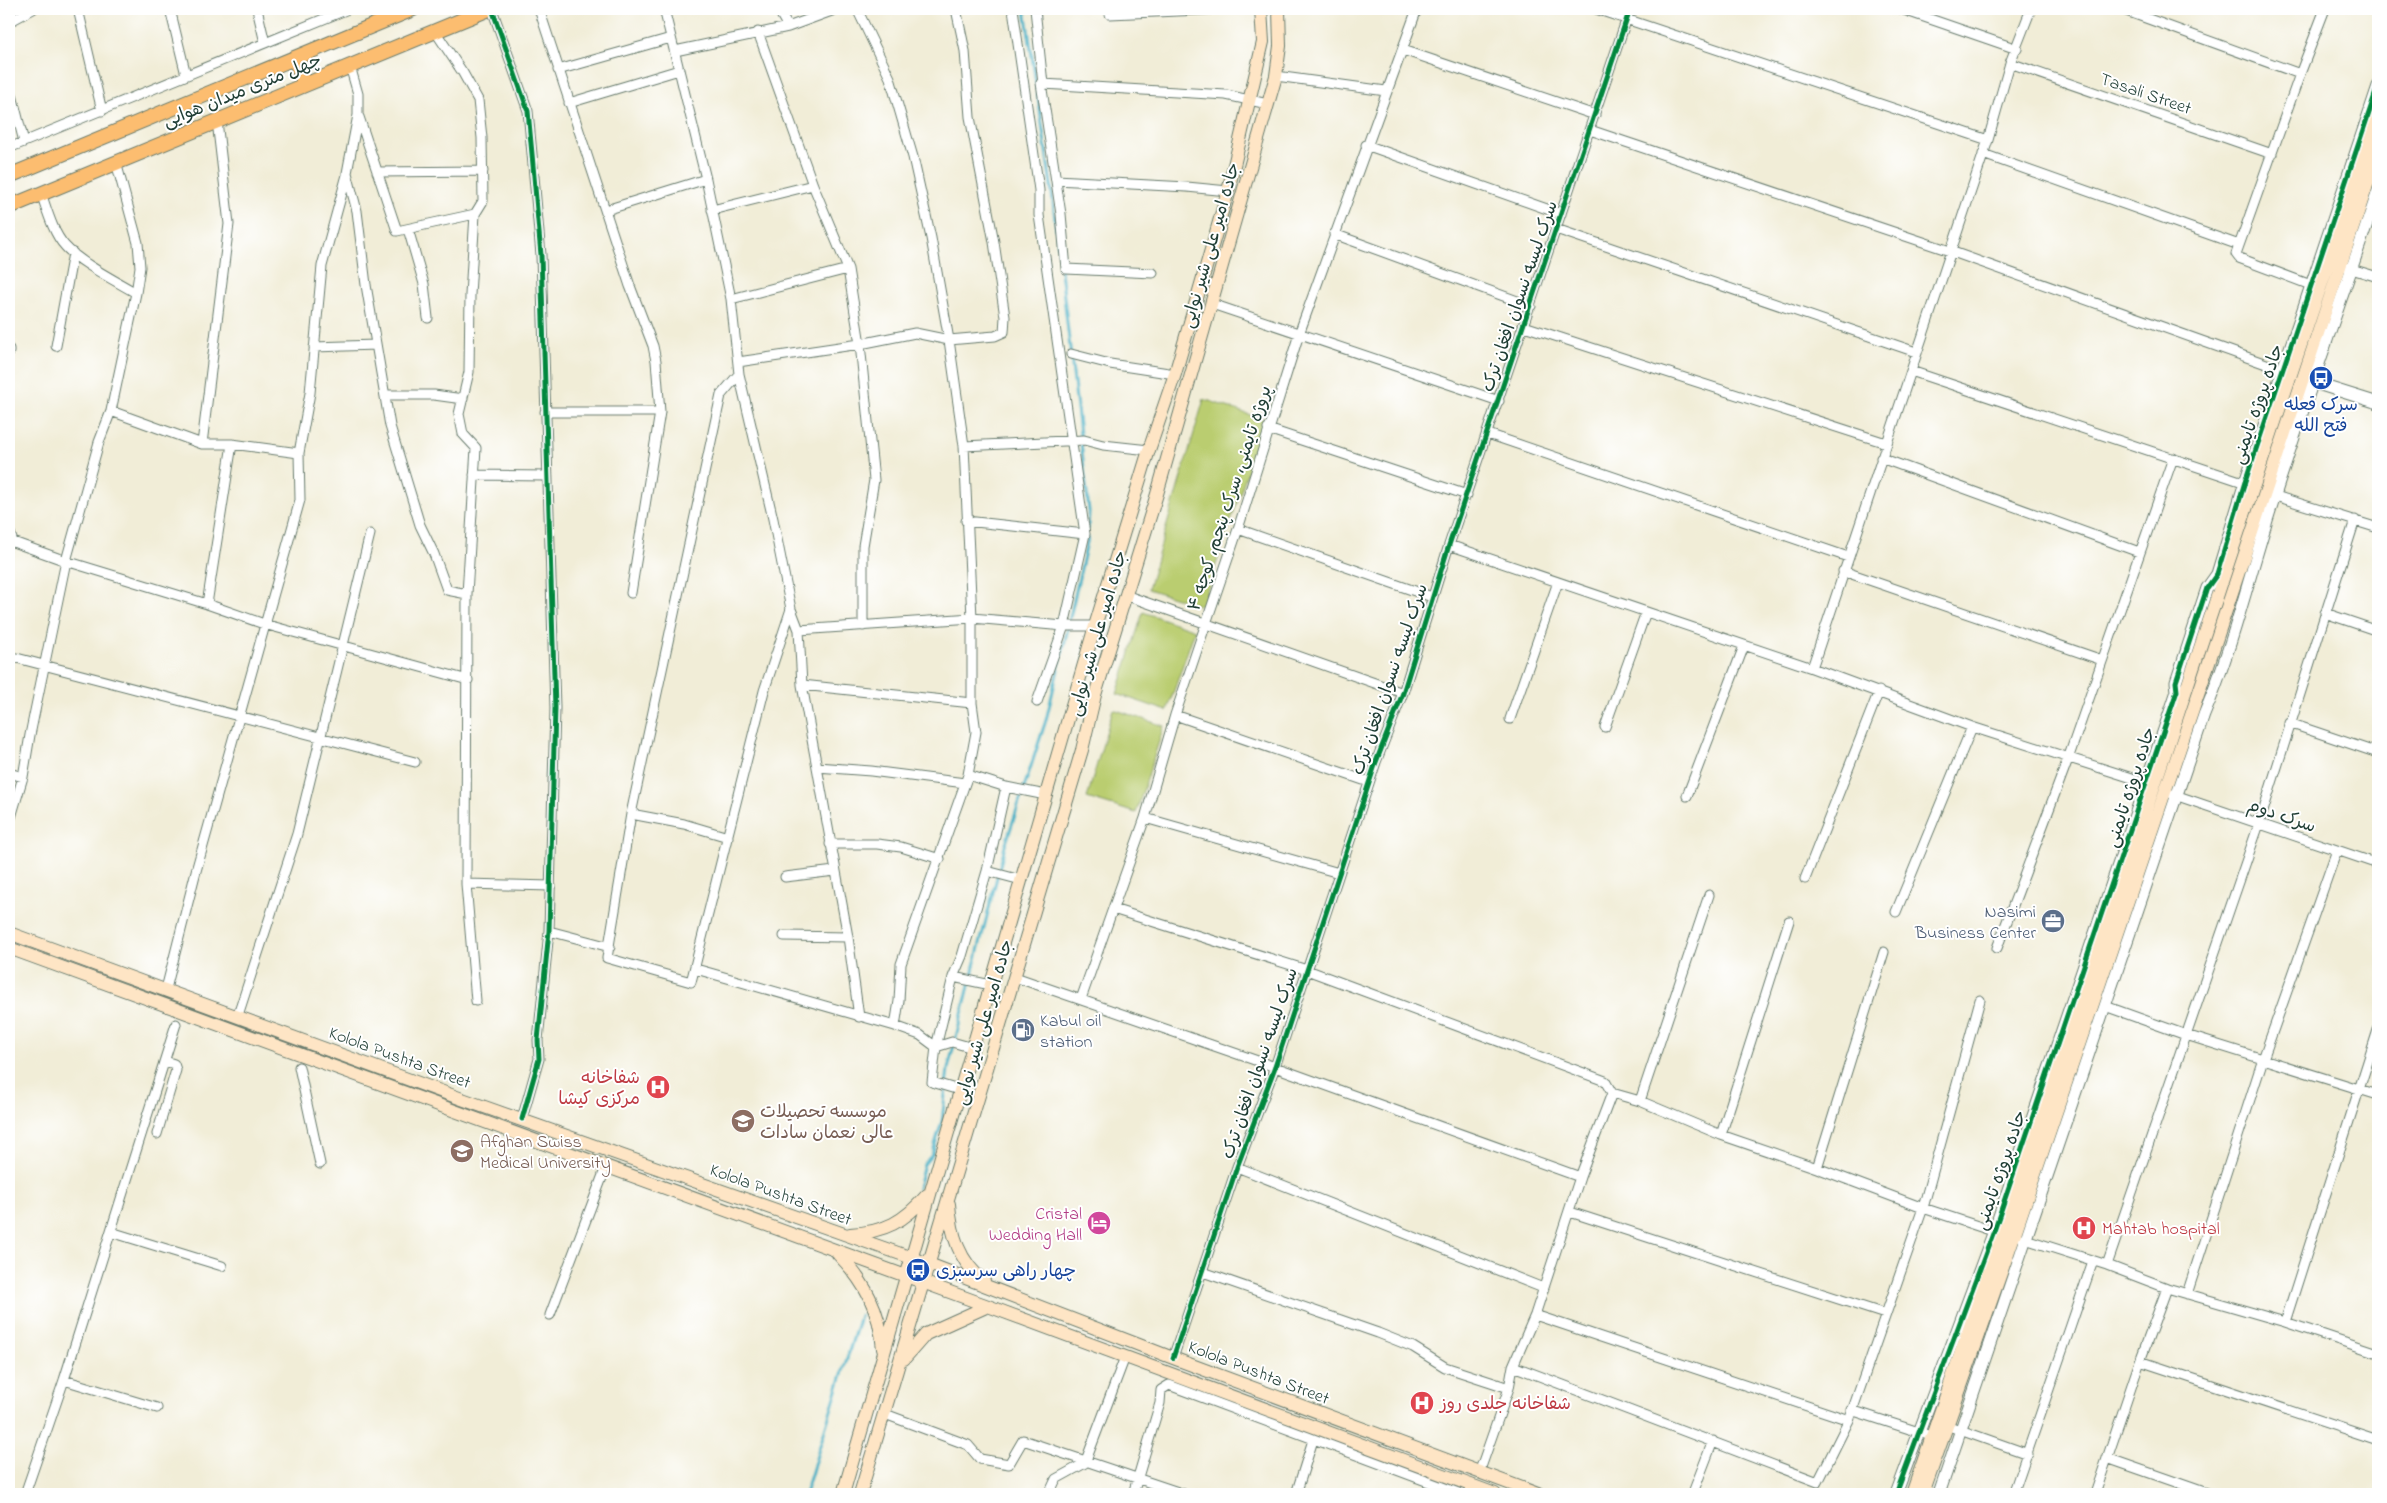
<svg xmlns="http://www.w3.org/2000/svg" width="2387" height="1503" viewBox="0 0 2387 1503" font-family="'Indie Flower','Playpen Sans Arabic',sans-serif">
  <rect width="100%" height="100%" fill="#fff"/>
  <filter id="ink" filterUnits="userSpaceOnUse"><feTurbulence type="fractalNoise" baseFrequency=".02" numOctaves="2"/><feDisplacementMap in="SourceGraphic" scale="10" xChannelSelector="R" yChannelSelector="G"/><feConvolveMatrix kernelMatrix="1 2 1 2 8 2 1 2 1" color-interpolation-filters="sRGB"/></filter>
  <filter id="wash" filterUnits="userSpaceOnUse"><feTurbulence type="fractalNoise" baseFrequency=".0096" numOctaves="4" result="noise"/><feDisplacementMap in="SourceGraphic" scale="20" xChannelSelector="R" yChannelSelector="G"/><feGaussianBlur stdDeviation="1.12" result="paint"/><feColorMatrix in="noise" values="0 0 0 0 0 0 0 0 0 0 0 0 0 0 0 0 0 1.4 0 .05"/><feComposite in="paint" operator="in"/></filter>
  <g filter="url(#wash)">
    <rect width="100%" height="100%" fill="#f1edd7"/>
    <!-- green -->
    <path fill="#bacd70" stroke="#6c8552" d="M 1204,399 L 1265,420 L 1202,606 L 1148,589 Z
      M 1143,612 L 1195,630 L 1167,711 L 1117,694 Z
      M 1113,709 L 1164,726 L 1136,813 L 1087,798 Z"/>
    <g fill="none" stroke-linecap="round" stroke-linejoin="round">
      <!-- stream -->
      <path stroke="#48b1c6" stroke-width="3" d="M 1025,9 L 1051,185 L 1089,511 L 1088,529
        M 1069,622 L 1088,538
        M 918,1188 L 924,1164 L 932,1155 L 942,1121 L 948,1069 L 957,1033 L 1005,846 L 1046,720 L 1068,628
        M 805,1494 L 860,1316"/>
    </g>
  </g>
  <g filter="url(#ink)">
    <g fill="none" stroke-linecap="round" stroke-linejoin="round">
      <!-- minor casing -->
      <g stroke="#687b6d" stroke-width="11">
        <path id="minor" d="M 78,9 L 102,111
          M 170,9 L 186,75
          M 257,9 L 265,43
          M 492,9 L 528,111 L 532,154 L 541,255 L 555,708 L 549,931 L 538,1040 L 539,1059 L 522,1119
          M 539,9 L 630,286 L 653,346 L 656,361 L 660,412 L 631,593
          M 664,9 L 706,179 L 731,299 L 739,374 L 773,519 L 791,609 L 799,630 L 802,685 L 848,937 L 859,1017
          M 778,9 L 788,27
          M 857,9 L 890,78 L 913,157 L 931,238 L 949,340 L 964,446 L 972,618 L 972,703 L 976,732 L 968,775 L 901,964 L 899,1001 L 895,1026
          M 1013,9 L 1039,190 L 1039,215 L 1085,534 L 1064,626 L 1037,702
          M 1035,9 L 1043,84 L 1041,83 L 1061,214 L 1066,269 L 1153,273
          M 1109,9 L 1110,14 L 1223,9
          M 1596,9 L 1988,140
          M 1901,9 L 2017,49
          M 2121,9 L 2300,74
          M 9,22 L 33,9
          M 435,31 L 463,73 L 478,100 L 482,138 L 483,201 L 475,214 L 470,295 L 469,372 L 459,414 L 463,434 L 476,448 L 467,594
          M 758,32 L 813,185 L 848,269 L 860,344 L 874,480 L 863,546 L 863,626
          M 1403,50 L 1595,115
          M 675,51 L 788,27 L 837,9
          M 2010,63 L 2272,154
          M 350,66 L 358,94 L 358,115 L 347,173 L 357,211 L 366,285 L 390,426 L 420,525 L 434,554 L 447,590 L 467,594 L 466,884 L 476,1001
          M 558,70 L 671,38
          M 1276,76 L 1386,91
          M 9,83 L 24,142
          M 1043,84 L 1226,95 L 1268,104
          M 569,103 L 679,70
          M 359,117 L 397,231 L 475,214
          M 1590,130 L 1950,251 L 2283,370
          M 1366,145 L 1561,214
          M 9,148 L 348,9
          M 1983,154 L 2239,245
          M 377,172 L 483,171
          M 1056,180 L 1187,187 L 1228,191
          M 41,193 C 47,210 53,233 65,246 C 80,263 116,281 136,293
          M 606,210 L 706,179
          M 712,210 L 813,185
          M 408,229 L 424,284 L 428,318
          M 1556,229 L 1916,352
          M 1334,234 L 1531,306
          M 2348,268 L 2378,277
          M 2316,287 L 2239,258 L 2236,254 L 2300,74 L 2325,9
          M 731,299 L 848,269
          M 1212,304 L 1499,401
          M 1524,326 L 1886,443
          M 56,346 L 73,253
          M 314,347 L 376,345
          M 9,349 L 9,352
          M 1071,354 L 1110,364 L 1175,374
          M 738,362 L 860,344 L 915,333 L 949,340 L 995,336 L 1004,332 L 1005,317 L 994,242 L 970,117 L 965,51 L 956,9
          M 1911,371 L 2249,484
          M 739,374 L 721,395 L 631,814 L 607,958 L 691,982 L 764,691 L 791,609
          M 385,395 L 434,395 L 463,399
          M 111,411 L 202,444 L 232,444 L 299,453
          M 545,412 L 660,412
          M 1268,429 L 1467,495
          M 1488,434 L 1848,557
          M 202,444 L 229,224 L 217,121
          M 964,446 L 1084,440 L 1103,445 L 1149,450
          M 1881,458 L 2139,552
          M 474,475 L 547,476
          M 2269,494 L 2378,528
          M 966,521 L 1085,534
          M 1238,529 L 1432,597
          M 9,530 L 13,542 L 66,561 L 207,604 L 264,624 L 468,680
          M 1449,545 L 1812,668 L 1972,727 L 2151,784
          M 1843,571 L 2102,660
          M 1125,595 L 1403,693
          M 207,604 L 232,444
          M 2325,613 L 2378,631
          M 799,630 L 972,618 L 1064,626 L 1095,626
          M 9,656 L 415,762
          M 1812,668 L 1988,140 L 2010,63 L 2031,9
          M 802,685 L 972,703
          M 1175,715 L 1369,782
          M 1510,719 L 1558,582
          M 2289,723 L 2378,753
          M 1605,727 L 1646,612
          M 817,767 L 871,771 L 965,783
          M 9,773 L 23,777
          M 968,775 L 1006,787 L 1046,795
          M 2172,794 L 2378,864
          M 1687,796 L 1744,646
          M 631,814 L 684,824 L 728,837
          M 1145,818 L 1339,873
          M 9,824 L 23,777 L 30,735 L 66,561 L 99,442 L 111,411 L 136,293 L 140,267 L 138,243 L 116,162
          M 830,844 L 877,844 L 901,847 L 940,859
          M 987,871 L 1021,880
          M 785,877 L 835,871
          M 1805,879 L 1879,691
          M 466,884 L 551,886
          M 1113,909 L 1307,970 L 1605,1081 L 1612,1093 L 1640,1101 L 1721,1135 L 1817,1168 L 1923,1208 L 1999,1233
          M 1896,912 L 1972,727
          M 549,931 L 610,947
          M 784,936 L 848,937
          M 1997,948 L 2068,759 L 2173,458
          M 696,969 L 895,1026 L 920,1035 L 936,1047 L 952,1042 L 973,1048
          M 953,977 L 991,985
          M 1015,977 L 1275,1067 L 1580,1177
          M 166,989 L 196,871 L 300,500 L 299,453 L 310,393 L 322,266 L 347,175
          M 1081,999 L 1145,818 L 1175,715 L 1238,529 L 1299,334 L 1417,9
          M 2105,1006 L 2186,1035 L 2378,1095
          M 238,1015 L 297,834 L 370,534
          M 299,1067 L 320,1164
          M 959,1090 L 932,1082 L 936,1047 L 953,977 L 962,956 L 987,871 L 1006,787
          M 1640,1101 L 1709,895
          M 157,1134 L 176,1070 L 174,1064 L 165,1061
          M 1721,1135 L 1789,921
          M 1237,1167 L 1543,1288
          M 1817,1168 L 1884,952
          M 1570,1212 L 1885,1314
          M 111,1232 L 222,1266
          M 2022,1238 L 2107,1265 L 2167,1288 L 2285,1322 L 2378,1353
          M 2107,1265 L 2259,824 L 2355,520
          M 1203,1272 L 1378,1333 L 1413,1347 L 1445,1367 L 1509,1388
          M 2187,1294 L 2263,1059 L 2337,850
          M 550,1315 L 606,1167
          M 1535,1315 L 1849,1420
          M 2285,1322 L 2378,1030
          M 1173,1358 L 1237,1167 L 1275,1067 L 1376,762 L 1403,693 L 1449,545 L 1630,9
          M 2140,1361 L 2378,1440
          M 1513,1366 L 1818,1482 L 1849,1420 L 1923,1208 L 1980,1000
          M 64,1380 L 157,1408
          M 1851,1410 L 1931,1436
          M 885,1414 L 968,1445 L 980,1459 L 1009,1464 L 1023,1440 L 1184,1494
          M 1946,1425 L 2028,1454
          M 2107,1458 L 2210,1494
          M 1479,1473 L 1509,1388 L 1513,1366 L 1535,1315 L 1580,1177 L 1612,1093
          M 1694,1490 L 1713,1441
          M 25,1494 L 64,1380 L 176,1024
          M 1049,1494 L 1056,1479 L 1085,1463 L 1125,1357
          M 1133,1494 L 1160,1403 L 1161,1390 L 1169,1385 L 1461,1494
          M 1296,1494 L 1313,1440
          M 2013,1494 L 2093,1261
          M 2095,1494 L 2140,1361 L 2167,1288"/>
      </g>
      <!-- tertiary casing -->
      <g stroke="#687b6d" stroke-width="13">
        <path id="tertiary" d="M 2308,381 L 2378,403
          M 1896,1494 L 1994,1231 L 2177,691 L 2176,682 L 2207,588 L 2217,574 L 2245,482 L 2378,86
          M 1939,1494 L 2204,715 C 2234,644 2251,568 2275,495 C 2308,393 2344,292 2378,191"/>
      </g>
      <!-- secondary casing -->
      <g stroke="#687b6d" stroke-width="14">
        <path id="secondary" d="M 9,933 L 462,1099 L 929,1264 L 1173,1358 L 1538,1494
          M 9,948 L 988,1306 L 1495,1494
          M 949,1204 C 951,1234 959,1262 984,1281
          M 850,1234 C 885,1232 904,1222 927,1195
          M 838,1254 C 865,1282 880,1310 883,1349
          M 904,1359 L 926,1334 L 988,1306
          M 843,1494 L 1095,626 L 1149,450 L 1175,374 L 1228,191 L 1263,42 L 1261,9
          M 860,1494 L 1082,750 L 1095,695 L 1157,494 L 1276,76 L 1280,46 L 1279,9
          M 1912,1494 L 2085,994 L 2291,374 L 2378,117
          M 1923,1494 L 2014,1236 L 2202,683 L 2378,152"/>
      </g>
      <!-- primary casing -->
      <g stroke="#687b6d" stroke-width="16">
        <path id="primary" d="M 294,58 L 305,84
          M 9,176 L 413,9
          M 9,207 L 489,9"/>
      </g>
      <!-- minor -->
      <use href="#minor" stroke="#fff" stroke-width="9"/>
      <!-- tertiary -->
      <use href="#tertiary" stroke="#fff" stroke-width="11"/>
      <!-- secondary -->
      <use href="#secondary" stroke="#fee5c5" stroke-width="12"/>
      <!-- primary -->
      <use href="#primary" stroke="#fcbd6f" stroke-width="14"/>
      <!-- cycleway casing -->
      <g stroke="#fff" stroke-width="8">
        <path id="cycleway" d="M 492,9 L 528,111 L 532,154 L 541,255 L 555,708 L 549,931 L 538,1040 L 539,1059 L 522,1119
          M 1173,1358 L 1237,1167 L 1275,1067 L 1376,762 L 1403,693 L 1449,545 L 1630,9
          M 1896,1494 L 1994,1231 L 2177,691 L 2176,682 L 2207,588 L 2217,574 L 2245,482 L 2378,86"/>
      </g>
      <!-- cycleway -->
      <use href="#cycleway" stroke="#00873e" stroke-width="5"/>
    </g>
  </g>
  <!-- icons -->
  <defs>
    <g id="bus-disc" transform="scale(1.25)"><circle r="9.5" fill="#1a4fb4" stroke="#fff"/><path d="M-5-6H5V4H4V6H2V4H-2V6H-4V4H-5ZM-3.5-4V0h7V-4ZM-3.5 1.2v1.5H-2V1.2ZM2 1.2v1.5H3.5V1.2Z" fill="#fff"/></g>
    <g id="office-disc" transform="scale(1.25)"><circle r="9.5" fill="#5c6f8a" stroke="#fff"/><path d="M-6-3h4V-5.5h4V-3h4V5H-6ZM-1-4.5V-3h2v-1.5ZM-6 0V1H6V0Z" fill="#fff"/></g>
    <g id="fuel-disc" transform="scale(1.25)"><circle r="9.5" fill="#5c6f8a" stroke="#fff"/><path d="M-5.5-6h7V0h2V4h1.3V-2.5L3-4.5l.8-.8L6-3V5H2.5V1h-1V6h-7ZM-4.2-4.7v3.2H.2V-4.7Z" fill="#fff"/></g>
    <g id="hospital-disc" transform="scale(1.25)"><circle r="9.5" fill="#e0444e" stroke="#fff"/><path d="M-5-5h3v3.5h4V-5h3V5h-3V1.5h-4V5h-3Z" fill="#fff"/></g>
    <g id="university-disc" transform="scale(1.25)"><circle r="9.5" fill="#8d6e63" stroke="#fff"/><path d="M0-5L7-2L0 1L-7-2ZM-4 1L0 2.5L4 1V4Q0 6-4 4Z" fill="#fff"/></g>
    <g id="hotel-disc" transform="scale(1.25)"><circle r="9.5" fill="#d1479c" stroke="#fff"/><path d="M-6-4.5h1.5V1H6V5H4.5V3h-9V5H-6ZM-4 0a1.8 1.8 0 1 1 3.6 0ZM.5 0V-2.5h3Q6-2.5 6 0Z" fill="#fff"/></g>
  </defs>
  <g fill-rule="evenodd">
    <use href="#bus-disc" x="2321" y="378"/>
    <use href="#office-disc" x="2053" y="921"/>
    <use href="#fuel-disc" x="1023" y="1030"/>
    <use href="#hospital-disc" x="658" y="1087"/>
    <use href="#university-disc" x="743" y="1121"/>
    <use href="#university-disc" x="462" y="1151"/>
    <use href="#hotel-disc" x="1099" y="1223"/>
    <use href="#hospital-disc" x="2084" y="1228"/>
    <use href="#bus-disc" x="918" y="1270"/>
    <use href="#hospital-disc" x="1422" y="1403"/>
  </g>
  <g text-anchor="middle" stroke-width="4" stroke-linejoin="round" paint-order="stroke">
    <!-- street labels -->
    <g font-size="18" fill="#1f3d34" stroke="#fff">
      <text transform="translate(242 90) rotate(-22)" y="6">چهل متری میدان هوایی</text>
      <text transform="translate(2146 93) rotate(19)" y="6">Tasali Street</text>
      <text transform="translate(1210 245) rotate(-74)" y="6">جاده امیر علی شیر نوایی</text>
      <text transform="translate(1519 296) rotate(-71)" y="6">سرک لیسه نسوان افغان‌ ترک</text>
      <text transform="translate(2257 404) rotate(-71)" y="6">جاده پروژه تایمنی</text>
      <text transform="translate(1229 498) rotate(-72)" y="6">پروژه تایمنی، سرک پنجم، کوچه ۴</text>
      <text transform="translate(1097 633) rotate(-74)" y="6">جاده امیر علی شیر نوایی</text>
      <text transform="translate(1389 679) rotate(-71)" y="6">سرک لیسه نسوان افغان‌ ترک</text>
      <text transform="translate(2130 787) rotate(-72)" y="6">جاده پروژه تایمنی</text>
      <text transform="translate(2282 815) rotate(19)" y="6">سرک دوم</text>
      <text transform="translate(983 1022) rotate(-74)" y="6">جاده امیر علی شیر نوایی</text>
      <text transform="translate(400 1057) rotate(20)" y="6">Kolola Pushta Street</text>
      <text transform="translate(1259 1063) rotate(-71)" y="6">سرک لیسه نسوان افغان‌ ترک</text>
      <text transform="translate(2000 1170) rotate(-71)" y="6">جاده پروژه تایمنی</text>
      <text transform="translate(781 1194) rotate(20)" y="6">Kolola Pushta Street</text>
      <text transform="translate(1259 1372) rotate(21)" y="6">Kolola Pushta Street</text>
    </g>
    <!-- transit labels -->
    <g font-size="18" fill="#164399" stroke="#fff">
      <text x="2321" y="410">سرک قعله<tspan x="2321" dy="21">فتح الله</tspan></text>
      <text x="936" y="1276" text-anchor="start">چهار راهی سرسبزی</text>
    </g>
    <!-- service labels -->
    <g font-size="18" fill="#4e5e75" stroke="#fff" text-anchor="end">
      <text x="2036" y="917">Nasimi<tspan x="2036" dy="21">Business Center</tspan></text>
      <text x="1040" y="1026" text-anchor="start">Kabul oil<tspan x="1040" dy="21">station</tspan></text>
    </g>
    <!-- health labels -->
    <g font-size="18" fill="#be3a42" stroke="#fff" text-anchor="start">
      <text x="640" y="1083" text-anchor="end">شفاخانه<tspan x="640" dy="21">مرکزی کیشا</tspan></text>
      <text x="2102" y="1234">Mahtab hospital</text>
      <text x="1440" y="1409">شفاخانه جلدی روز</text>
    </g>
    <!-- education labels -->
    <g font-size="18" fill="#785e54" stroke="#fff" text-anchor="start">
      <text x="760" y="1117">موسسه تحصیلات<tspan x="760" dy="21">عالی نعمان سادات</tspan></text>
      <text x="480" y="1147">Afghan Swiss<tspan x="480" dy="21">Medical University</tspan></text>
    </g>
    <!-- hotel labels -->
    <g font-size="18" fill="#b23c85" stroke="#fff" text-anchor="end">
      <text x="1082" y="1219">Cristal<tspan x="1082" dy="21">Wedding Hall</tspan></text>
    </g>
  </g>
  <!-- margin -->
  <rect width="2387" height="1503" fill="none" stroke="#fff" stroke-width="30"/>
</svg>
